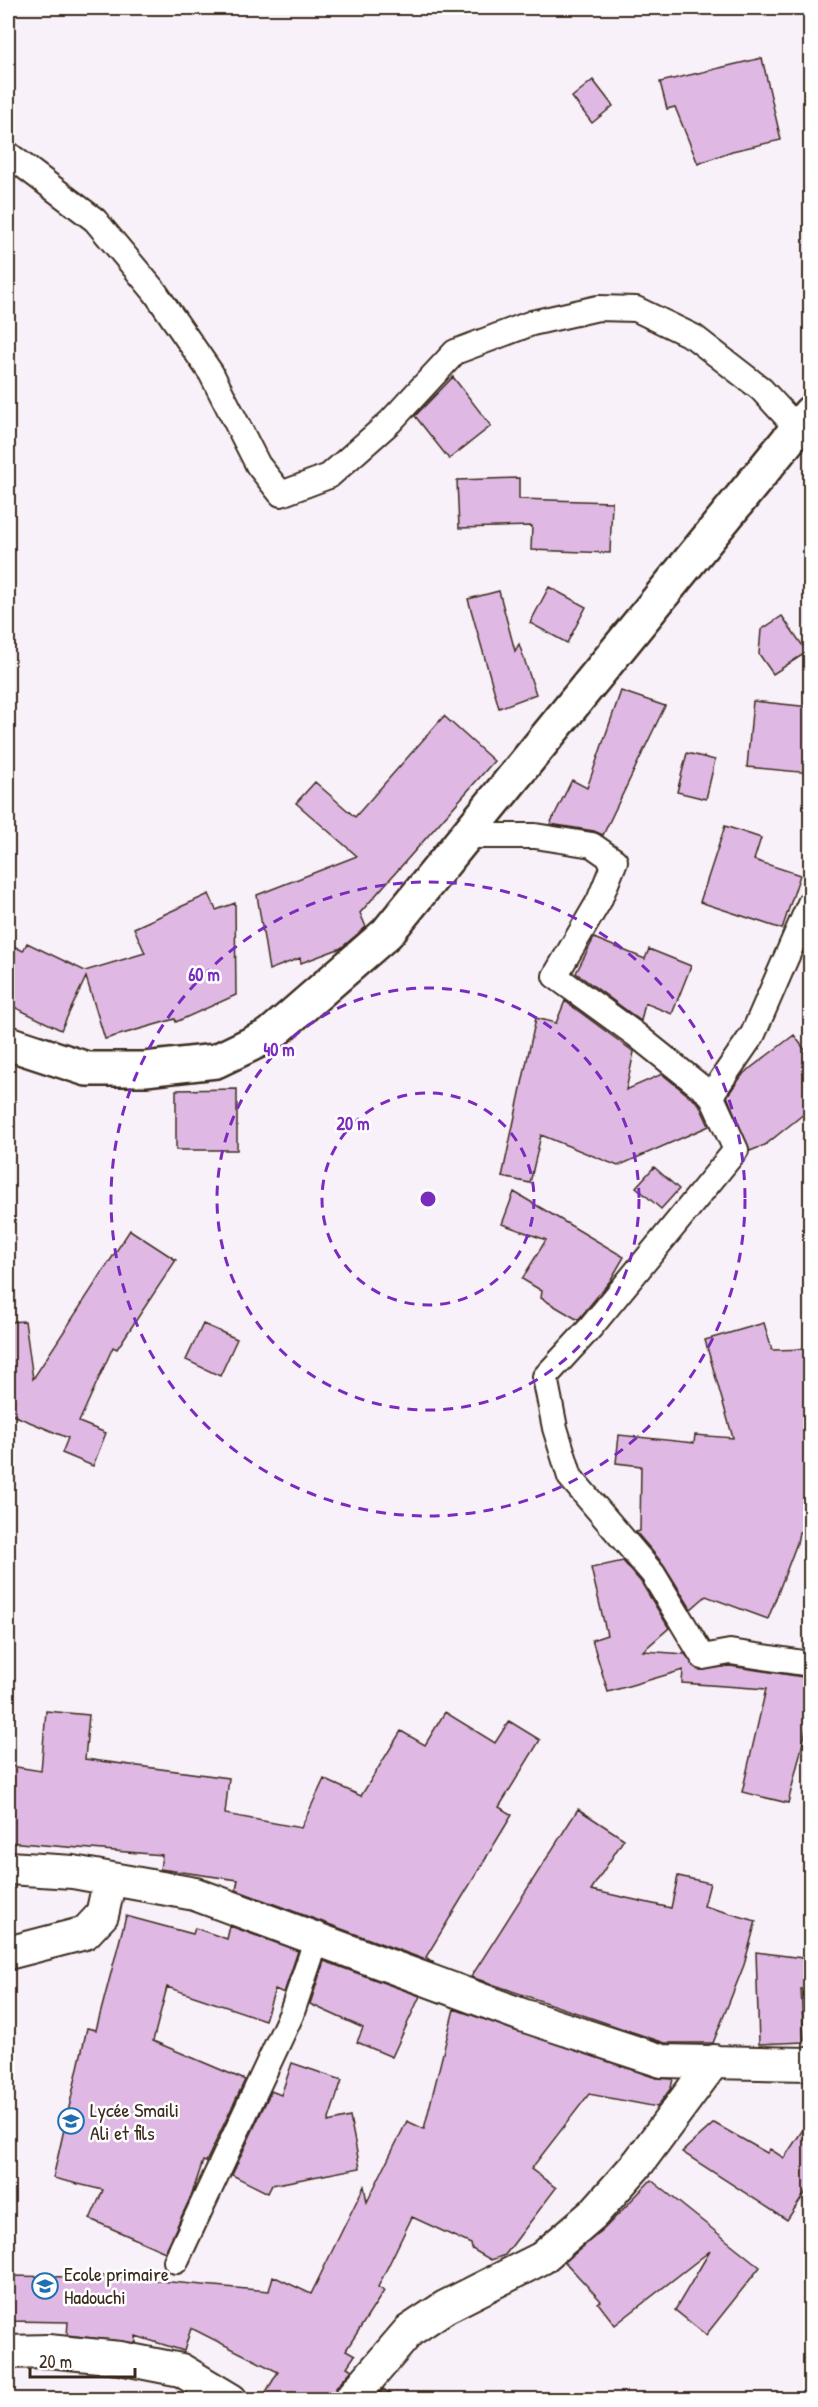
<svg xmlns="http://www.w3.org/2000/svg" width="818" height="2407" viewBox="0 0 818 2407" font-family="'Patrick Hand',sans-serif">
  <rect width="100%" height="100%" fill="#f9f1f9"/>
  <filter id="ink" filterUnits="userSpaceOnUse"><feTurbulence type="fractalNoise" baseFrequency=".0167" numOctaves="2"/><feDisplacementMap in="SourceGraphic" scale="12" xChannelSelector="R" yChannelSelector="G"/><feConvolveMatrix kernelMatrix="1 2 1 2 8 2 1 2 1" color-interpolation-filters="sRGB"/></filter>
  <g filter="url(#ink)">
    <!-- building -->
    <path fill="#dfb9e3" stroke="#3b2a1e" stroke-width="1.5" d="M 762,58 L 781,140 L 732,151 L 698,164 L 675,107 L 667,109 L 660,82 Z
      M 593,80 L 613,106 L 592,123 L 572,97 Z
      M 453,377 L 491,426 L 449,459 L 415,416 Z
      M 519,478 L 519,499 L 612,502 L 610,553 L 531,550 L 532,526 L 459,528 L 457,480 Z
      M 549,587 L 586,607 L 567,643 L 530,623 Z
      M 499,591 L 515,651 L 519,644 L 536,694 L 499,708 L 468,599 Z
      M 782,616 L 807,652 L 773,674 L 759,654 L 761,630 Z
      M 621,691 L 665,706 L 603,835 L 594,831 L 550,824 L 572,780 L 587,788 Z
      M 753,701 L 810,707 L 810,773 L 747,767 Z
      M 444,716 L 494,761 L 360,913 L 366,927 L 341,948 L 301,963 L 300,958 L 269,970 L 257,895 L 357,856 L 296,803 L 315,782 L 355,817 Z
      M 687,753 L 715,760 L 706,799 L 677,792 Z
      M 725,826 L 761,838 L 754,860 L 800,875 L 782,929 L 700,902 Z
      M 209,894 L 216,910 L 235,903 L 236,995 L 176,1022 L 175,1019 L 105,1039 L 86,977 L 61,1030 L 8,1004 L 8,943 L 23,951 L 27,943 L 85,971 L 145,953 L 134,928 Z
      M 594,938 L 645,959 L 649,949 L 691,966 L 672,1014 L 645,1003 L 641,1021 L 576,973 Z
      M 565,1001 L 634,1052 L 626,1090 L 662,1074 L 699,1104 L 709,1126 L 618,1166 L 541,1135 L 530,1183 L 502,1177 L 536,1018 L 556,1023 Z
      M 794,1035 L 810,1057 L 810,1109 L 765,1145 L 750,1151 L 727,1096 L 744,1073 Z
      M 237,1089 L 237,1150 L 176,1150 L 176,1090 Z
      M 654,1167 L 679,1189 L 661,1209 L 636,1187 Z
      M 514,1192 L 624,1257 L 610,1281 L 578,1320 L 541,1298 L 542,1291 L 522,1279 L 546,1240 L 502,1224 Z
      M 130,1230 L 176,1260 L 117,1349 L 113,1347 L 79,1422 L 106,1433 L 93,1466 L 62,1453 L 68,1438 L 8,1413 L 8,1322 L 25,1321 L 33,1379 Z
      M 764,1323 L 772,1350 L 810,1349 L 810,1533 L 799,1532 L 797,1543 L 768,1619 L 706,1596 L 691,1609 L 664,1565 L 636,1532 L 640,1531 L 641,1466 L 616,1463 L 619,1435 L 694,1443 L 695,1435 L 733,1438 L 705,1340 Z
      M 203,1324 L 237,1339 L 220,1376 L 186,1360 Z
      M 623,1561 L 641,1582 L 669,1628 L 643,1651 L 685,1654 L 698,1670 L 730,1666 L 810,1678 L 810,1731 L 806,1730 L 788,1803 L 742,1792 L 766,1689 L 682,1683 L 683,1670 L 608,1692 L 592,1640 L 607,1635 L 591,1568 Z
      M 46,1711 L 89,1715 L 85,1759 L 229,1778 L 225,1814 L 301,1828 L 324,1779 L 361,1796 L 401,1731 L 425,1745 L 445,1712 L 495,1743 L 509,1721 L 540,1740 L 499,1807 L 512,1815 L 426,1957 L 434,1963 L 236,1890 L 238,1880 L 160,1869 L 162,1855 L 8,1842 L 10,1766 L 41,1771 Z
      M 578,1809 L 624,1839 L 591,1890 L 671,1908 L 678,1876 L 710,1883 L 704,1906 L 756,1921 L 744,1965 L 713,2043 L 665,2043 L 471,1977 Z
      M 126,1916 L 193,1934 L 195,1928 L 227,1939 L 230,1926 L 298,1951 L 284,1993 L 275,1989 L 265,2020 L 167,1987 L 153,2041 L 245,2080 L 206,2162 L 203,2161 L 192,2194 L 165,2252 L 90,2219 L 103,2190 L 53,2178 L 87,2028 L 96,2030 Z
      M 756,1952 L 810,1959 L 810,1991 L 801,1989 L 804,2042 L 759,2044 Z
      M 324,1961 L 420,1996 L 392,2057 L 357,2042 L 363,2028 L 310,2004 Z
      M 454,2009 L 656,2078 L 673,2079 L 671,2088 L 657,2107 L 589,2094 L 531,2169 L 556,2188 L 505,2255 L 491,2260 L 472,2249 L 471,2244 L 412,2217 L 378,2287 L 384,2291 L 346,2350 L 355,2355 L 347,2367 L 352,2370 L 336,2388 L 332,2400 L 261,2400 L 278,2372 L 191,2328 L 184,2351 L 136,2336 L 136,2343 L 67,2335 L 68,2322 L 8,2321 L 8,2276 L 72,2277 L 73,2273 L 269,2291 L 273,2276 L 311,2294 L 364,2186 L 367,2202 L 407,2121 L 424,2129 Z
      M 292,2063 L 342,2080 L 328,2122 L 350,2117 L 360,2168 L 272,2185 L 268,2193 L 232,2175 L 271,2091 L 281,2095 Z
      M 810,2119 L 810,2186 L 787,2220 L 682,2152 L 714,2123 L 767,2153 L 770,2149 L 784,2158 Z
      M 651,2180 L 760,2267 L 706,2335 L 675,2310 L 710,2251 L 615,2325 L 598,2303 L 601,2301 L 565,2262 L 605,2228 Z
      M 383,2389 L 401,2400 L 374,2400 Z"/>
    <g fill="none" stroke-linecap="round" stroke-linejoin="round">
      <!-- pedestrian casing -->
      <g stroke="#3b2a1e" stroke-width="28">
        <path id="pedestrian" d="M 8,154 L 95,220 L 155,292 L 211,373 L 258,465 L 281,494 L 329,476 L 390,422 L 455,352 L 532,323 L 598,308 L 636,309 L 694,337 L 761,389 L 798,429
          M 466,836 L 535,836 L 592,845 L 615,861 L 599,901 L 555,976 L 635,1034 L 711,1095 L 736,1150 L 591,1327 L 545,1377 L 555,1428 L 570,1477 L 653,1574 L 703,1657 L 730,1652 L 810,1664
          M 711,1095 L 753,1034 L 810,903
          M 176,2261 L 291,2015 L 317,1938"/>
      </g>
      <!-- minor casing -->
      <g stroke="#3b2a1e" stroke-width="36">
        <path id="minor" d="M 8,1868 L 73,1872 L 195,1894 L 522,2015 L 662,2061 L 810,2064
          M 8,1953 L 85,1933 L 102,1915 L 110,1879
          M 8,2352 L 48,2351 L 120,2358 L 181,2370 L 231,2400
          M 350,2400 L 409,2331 L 445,2307 L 542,2258 L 593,2214 L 639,2162 L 714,2061"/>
      </g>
      <!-- secondary casing -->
      <g stroke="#3b2a1e" stroke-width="38">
        <path id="secondary" d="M 8,1043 L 87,1069 L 145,1069 L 216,1061 L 270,1035 L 387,933 L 810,413"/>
      </g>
      <!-- pedestrian -->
      <use href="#pedestrian" stroke="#fff" stroke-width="24"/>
      <!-- minor -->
      <use href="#minor" stroke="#fff" stroke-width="32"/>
      <!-- secondary -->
      <use href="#secondary" stroke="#fff" stroke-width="33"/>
    </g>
  </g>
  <!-- distance rings -->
  <g fill="none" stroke="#7b2cbf" stroke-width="3" stroke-dasharray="10 8">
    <circle cx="428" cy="1199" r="106"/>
    <circle cx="428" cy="1199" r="211"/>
    <circle cx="428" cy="1199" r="317"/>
  </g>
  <!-- icons -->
  <defs>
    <g id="school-ring" transform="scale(1.35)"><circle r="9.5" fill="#fff" stroke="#1f6fb2" stroke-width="1.5"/><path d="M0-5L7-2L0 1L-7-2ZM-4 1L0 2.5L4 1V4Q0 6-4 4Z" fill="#1f6fb2"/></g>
  </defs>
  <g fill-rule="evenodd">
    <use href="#school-ring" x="71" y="2121"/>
    <use href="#school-ring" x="45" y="2286"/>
  </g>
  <g text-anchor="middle" stroke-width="5" stroke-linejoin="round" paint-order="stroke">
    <!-- poi labels -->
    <g font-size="20" fill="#3b2a1e" stroke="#fff" text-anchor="start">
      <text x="90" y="2117">Lycée Smaili<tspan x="90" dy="23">Ali et fils</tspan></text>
      <text x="64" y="2281">Ecole primaire<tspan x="64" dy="23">Hadouchi</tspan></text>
    </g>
  </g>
  <circle cx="428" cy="1199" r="9" fill="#7b2cbf" stroke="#fff" stroke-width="3"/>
  <g font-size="18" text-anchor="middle" font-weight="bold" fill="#7b2cbf" stroke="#fff" stroke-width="5" stroke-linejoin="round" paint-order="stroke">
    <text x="204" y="981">60 m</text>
    <text x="279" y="1056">40 m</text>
    <text x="353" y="1130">20 m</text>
  </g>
  <!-- margin -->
  <rect width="818" height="2407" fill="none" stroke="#fff" stroke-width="30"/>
  <rect x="15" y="15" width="788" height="2377" fill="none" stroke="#3b2a1e" stroke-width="2" filter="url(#ink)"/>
  <!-- scale -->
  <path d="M30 2368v9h105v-9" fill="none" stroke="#3b2a1e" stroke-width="3"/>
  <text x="39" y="2368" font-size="18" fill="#3b2a1e" stroke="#ffffff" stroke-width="4.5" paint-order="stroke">20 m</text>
</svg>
